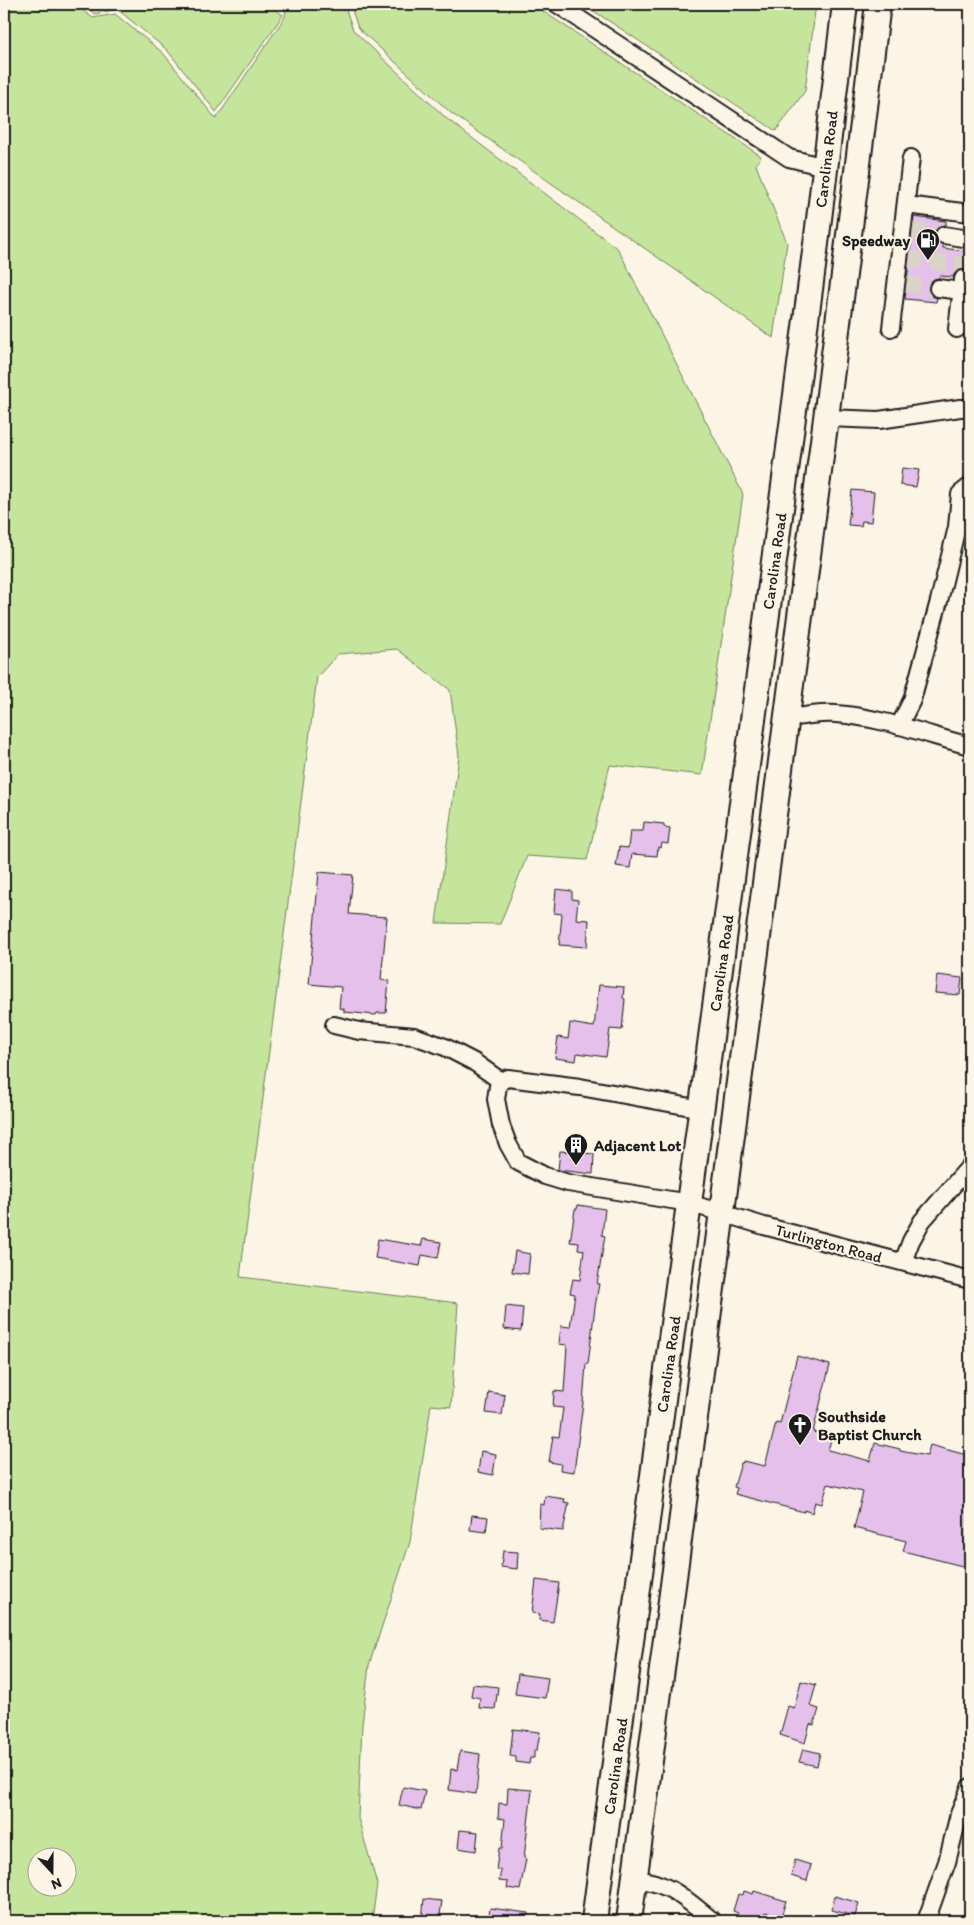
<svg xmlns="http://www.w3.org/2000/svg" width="974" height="1925" viewBox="0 0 974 1925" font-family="Itim,sans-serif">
  <rect width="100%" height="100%" fill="#fcf5e5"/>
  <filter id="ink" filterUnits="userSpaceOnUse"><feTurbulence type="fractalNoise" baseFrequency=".02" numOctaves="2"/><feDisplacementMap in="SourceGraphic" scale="10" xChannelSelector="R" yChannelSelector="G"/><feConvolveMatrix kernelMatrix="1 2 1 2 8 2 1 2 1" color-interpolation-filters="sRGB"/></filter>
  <g filter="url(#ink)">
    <!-- green -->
    <path fill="#c5e59d" stroke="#70805c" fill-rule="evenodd" d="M 4,4 L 74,4 L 93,18 L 115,14 L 163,53 L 216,119 L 285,17 L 286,4 L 344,4 L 353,30 L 447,119 L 618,249 L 743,494 L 702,775 L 610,765 L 587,860 L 527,856 L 500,924 L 436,923 L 459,756 L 450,690 L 397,649 L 338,654 L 317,677 L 240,1277 L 458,1303 L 451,1407 L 431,1405 L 410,1542 L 369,1665 L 362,1725 L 358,1818 L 377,1884 L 372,1921 L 4,1921 ZM 38,1858 L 68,1858 L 68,1888 L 38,1888 Z
      M 82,4 L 267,4 L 283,15 L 216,112 L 167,50 L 117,9 L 95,14 Z
      M 350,4 L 532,4 L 761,156 L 756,165 L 787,243 L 773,338 L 451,113 L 358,28 Z
      M 583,4 L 816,4 L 805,91 L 776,131 Z"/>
    <!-- building -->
    <path fill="#e4c0ea" stroke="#1c1c1c" d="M 914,217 L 946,221 L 946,225 L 940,226 L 934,233 L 937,242 L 943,245 L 943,248 L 970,252 L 970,272 L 965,269 L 960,270 L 955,273 L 953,277 L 940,276 L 939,278 L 934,279 L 930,282 L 929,291 L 932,296 L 937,298 L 936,302 L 905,299 Z
      M 902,468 L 919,470 L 916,487 L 900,485 Z
      M 852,490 L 874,492 L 871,522 L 862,521 L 861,526 L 848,525 Z
      M 644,822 L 664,824 L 664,827 L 670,828 L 668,844 L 662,843 L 661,848 L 658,847 L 657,856 L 632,854 L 630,868 L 616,866 L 619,847 L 628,848 L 630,831 L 643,831 Z
      M 319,872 L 353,875 L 349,914 L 387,917 L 381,980 L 389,981 L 386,1013 L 377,1013 L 376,1015 L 344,1012 L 344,1009 L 339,1008 L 341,987 L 309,984 Z
      M 556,889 L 572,891 L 572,899 L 578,900 L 576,919 L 589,920 L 587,947 L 559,945 L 562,914 L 554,913 Z
      M 937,975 L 962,978 L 960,995 L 935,993 Z
      M 599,985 L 624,987 L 623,998 L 625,999 L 622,1030 L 610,1029 L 606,1057 L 577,1053 L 576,1061 L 555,1058 L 558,1037 L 568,1039 L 570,1023 L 594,1027 Z
      M 560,1151 L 594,1154 L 593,1174 L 558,1170 Z
      M 578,1205 L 605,1209 L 602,1235 L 605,1236 L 597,1284 L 599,1284 L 595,1307 L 588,1364 L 586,1364 L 583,1403 L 574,1472 L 560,1470 L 561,1464 L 549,1462 L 553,1436 L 559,1437 L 563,1408 L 553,1407 L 554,1391 L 564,1392 L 567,1345 L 559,1344 L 561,1326 L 570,1327 L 575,1294 L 570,1293 L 573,1279 L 580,1280 L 584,1250 L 578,1249 L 579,1243 L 570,1242 L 575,1209 L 577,1209 Z
      M 378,1239 L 421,1246 L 423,1239 L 441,1242 L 438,1258 L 422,1255 L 420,1266 L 375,1258 Z
      M 515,1251 L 530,1254 L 528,1274 L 512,1272 Z
      M 506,1306 L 523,1308 L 521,1331 L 504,1329 Z
      M 797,1356 L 830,1365 L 813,1432 L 832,1437 L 828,1450 L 870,1461 L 875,1443 L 900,1449 L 900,1451 L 927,1456 L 930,1445 L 970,1456 L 970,1568 L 903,1551 L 906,1541 L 854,1528 L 863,1492 L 828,1484 L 822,1504 L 815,1502 L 812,1513 L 804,1510 L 804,1512 L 735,1494 L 737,1488 L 734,1487 L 741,1463 L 743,1463 L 743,1461 L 765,1466 L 776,1423 L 780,1424 Z
      M 489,1392 L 505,1395 L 502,1415 L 486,1413 Z
      M 481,1451 L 496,1454 L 493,1475 L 478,1472 Z
      M 545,1496 L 565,1499 L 564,1502 L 569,1503 L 563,1531 L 539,1528 L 540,1504 L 544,1505 Z
      M 472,1515 L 488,1517 L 486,1532 L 470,1530 Z
      M 503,1551 L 518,1552 L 517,1569 L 501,1567 Z
      M 536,1580 L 559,1583 L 553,1622 L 539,1620 L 540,1614 L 532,1613 Z
      M 518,1674 L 548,1678 L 545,1698 L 515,1694 Z
      M 801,1681 L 816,1685 L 810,1706 L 819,1709 L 814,1725 L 810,1724 L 805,1743 L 780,1735 L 788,1706 L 794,1708 Z
      M 473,1684 L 498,1687 L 495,1709 L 479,1708 L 480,1698 L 471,1696 Z
      M 513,1729 L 540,1732 L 537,1750 L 534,1750 L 534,1758 L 530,1758 L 529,1764 L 516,1762 L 516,1757 L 510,1756 Z
      M 803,1749 L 820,1753 L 817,1766 L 799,1762 Z
      M 460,1751 L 480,1754 L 476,1794 L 449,1790 L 451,1769 L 457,1770 Z
      M 403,1787 L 425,1791 L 421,1810 L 399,1805 Z
      M 508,1788 L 532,1790 L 524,1858 L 526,1859 L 520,1890 L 507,1888 L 508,1882 L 499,1881 L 501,1870 L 496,1870 L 499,1848 L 502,1848 L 505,1819 L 498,1818 L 499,1803 L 507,1804 Z
      M 460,1830 L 478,1832 L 476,1851 L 458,1848 Z
      M 795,1860 L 811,1865 L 807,1881 L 791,1876 Z
      M 744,1891 L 753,1894 L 754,1891 L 786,1901 L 781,1917 L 765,1912 L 762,1921 L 759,1921 L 738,1915 L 738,1913 L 733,1911 L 738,1894 L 743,1895 Z
      M 835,1896 L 859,1903 L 855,1916 L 831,1910 Z
      M 424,1899 L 442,1901 L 439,1921 L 422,1921 Z
      M 490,1908 L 528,1913 L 528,1921 L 488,1921 Z"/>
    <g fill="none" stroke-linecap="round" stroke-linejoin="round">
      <!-- minor-tunnel -->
      <path stroke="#dad4c7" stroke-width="16" stroke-dasharray="16 8" stroke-linecap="butt" d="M 910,230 L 944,235
        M 907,259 L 965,265
        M 963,276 L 967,251
        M 904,284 L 938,288"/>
      <!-- minor casing -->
      <g stroke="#1c1c1c" stroke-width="20">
        <path id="minor" d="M 557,4 L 789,158 L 825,167
          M 906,205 L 970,213
          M 944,235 L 969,239
          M 938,288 L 961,291
          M 891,328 L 911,158
          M 957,329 L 963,279
          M 826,418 L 879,420 L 960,408 L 970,408
          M 786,719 C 802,716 819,713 836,714 C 880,717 928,735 970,746
          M 899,726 L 912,700 L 939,601 L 957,527 L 960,494 L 970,486
          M 334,1025 L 359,1031 L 414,1036 L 445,1047 L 474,1062 L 501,1081
          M 702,1109 L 580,1087 L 508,1078 L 501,1081 L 498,1086 L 496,1099 L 501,1125 L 508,1144 L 518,1162 L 545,1176 L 568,1183 L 689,1203 L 764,1226 L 970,1280
          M 903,1262 L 911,1241 L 922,1221 L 970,1166
          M 634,1879 C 670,1882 686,1900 713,1921
          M 926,1921 L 947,1862 L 959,1814 L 970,1787"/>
      </g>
      <!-- highway casing -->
      <g stroke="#1c1c1c" stroke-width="28">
        <path id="highway" d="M 594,1921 L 816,244 L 845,4
          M 629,1921 L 826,418 L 878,4"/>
      </g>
      <!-- minor -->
      <use href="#minor" stroke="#fcf5e5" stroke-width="16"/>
      <!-- highway -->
      <use href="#highway" stroke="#fcf5e5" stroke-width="24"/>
    </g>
  </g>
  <!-- icons -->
  <defs>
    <g id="fuel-pin" transform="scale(1.25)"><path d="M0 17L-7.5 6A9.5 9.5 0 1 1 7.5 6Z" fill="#1c1c1c" stroke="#fcf5e5"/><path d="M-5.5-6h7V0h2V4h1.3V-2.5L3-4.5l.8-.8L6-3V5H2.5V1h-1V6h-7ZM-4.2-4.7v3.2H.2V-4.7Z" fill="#fff"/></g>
    <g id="building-pin" transform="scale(1.25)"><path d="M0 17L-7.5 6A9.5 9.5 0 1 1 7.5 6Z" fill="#1c1c1c" stroke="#fcf5e5"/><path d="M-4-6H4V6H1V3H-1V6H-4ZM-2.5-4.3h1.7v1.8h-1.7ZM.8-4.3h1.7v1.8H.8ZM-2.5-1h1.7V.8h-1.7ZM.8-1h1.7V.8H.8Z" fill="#fff"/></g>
    <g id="church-pin" transform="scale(1.25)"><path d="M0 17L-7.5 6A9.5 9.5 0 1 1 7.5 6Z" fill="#1c1c1c" stroke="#fcf5e5"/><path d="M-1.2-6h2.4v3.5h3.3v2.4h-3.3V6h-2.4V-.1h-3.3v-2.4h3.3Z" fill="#fff"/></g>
  </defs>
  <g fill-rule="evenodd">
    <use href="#fuel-pin" x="928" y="240"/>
    <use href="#building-pin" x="576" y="1145"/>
    <use href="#church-pin" x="800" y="1425"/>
  </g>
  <g text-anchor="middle" stroke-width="4.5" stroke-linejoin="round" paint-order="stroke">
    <!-- street labels -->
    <g font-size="16" fill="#1c1c1c" stroke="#fcf5e5">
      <text transform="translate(826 159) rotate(-83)" y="6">Carolina Road</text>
      <text transform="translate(774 561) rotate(-82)" y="6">Carolina Road</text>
      <text transform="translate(721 963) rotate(-82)" y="6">Carolina Road</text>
      <text transform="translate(829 1243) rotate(15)" y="6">Turlington Road</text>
      <text transform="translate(668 1364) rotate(-82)" y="6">Carolina Road</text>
      <text transform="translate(615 1766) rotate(-82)" y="6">Carolina Road</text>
    </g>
    <!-- poi labels -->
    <g font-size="16" font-weight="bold" fill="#1c1c1c" stroke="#fcf5e5" text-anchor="start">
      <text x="910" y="246" text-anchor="end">Speedway</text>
      <text x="594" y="1151">Adjacent Lot</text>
      <text x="818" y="1422">Southside<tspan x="818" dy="18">Baptist Church</tspan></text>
    </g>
  </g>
  <!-- margin -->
  <rect width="974" height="1925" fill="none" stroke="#fcf5e5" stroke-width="20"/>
  <rect x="10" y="10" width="954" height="1905" fill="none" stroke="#1c1c1c" stroke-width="2" filter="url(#ink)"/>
  <!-- north arrow -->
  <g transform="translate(52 1872) rotate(159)"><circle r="24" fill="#fcf5e5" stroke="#a29e95"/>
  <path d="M0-4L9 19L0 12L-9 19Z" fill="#1c1c1c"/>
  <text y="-8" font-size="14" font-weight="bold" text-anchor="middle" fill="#1c1c1c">N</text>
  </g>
</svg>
